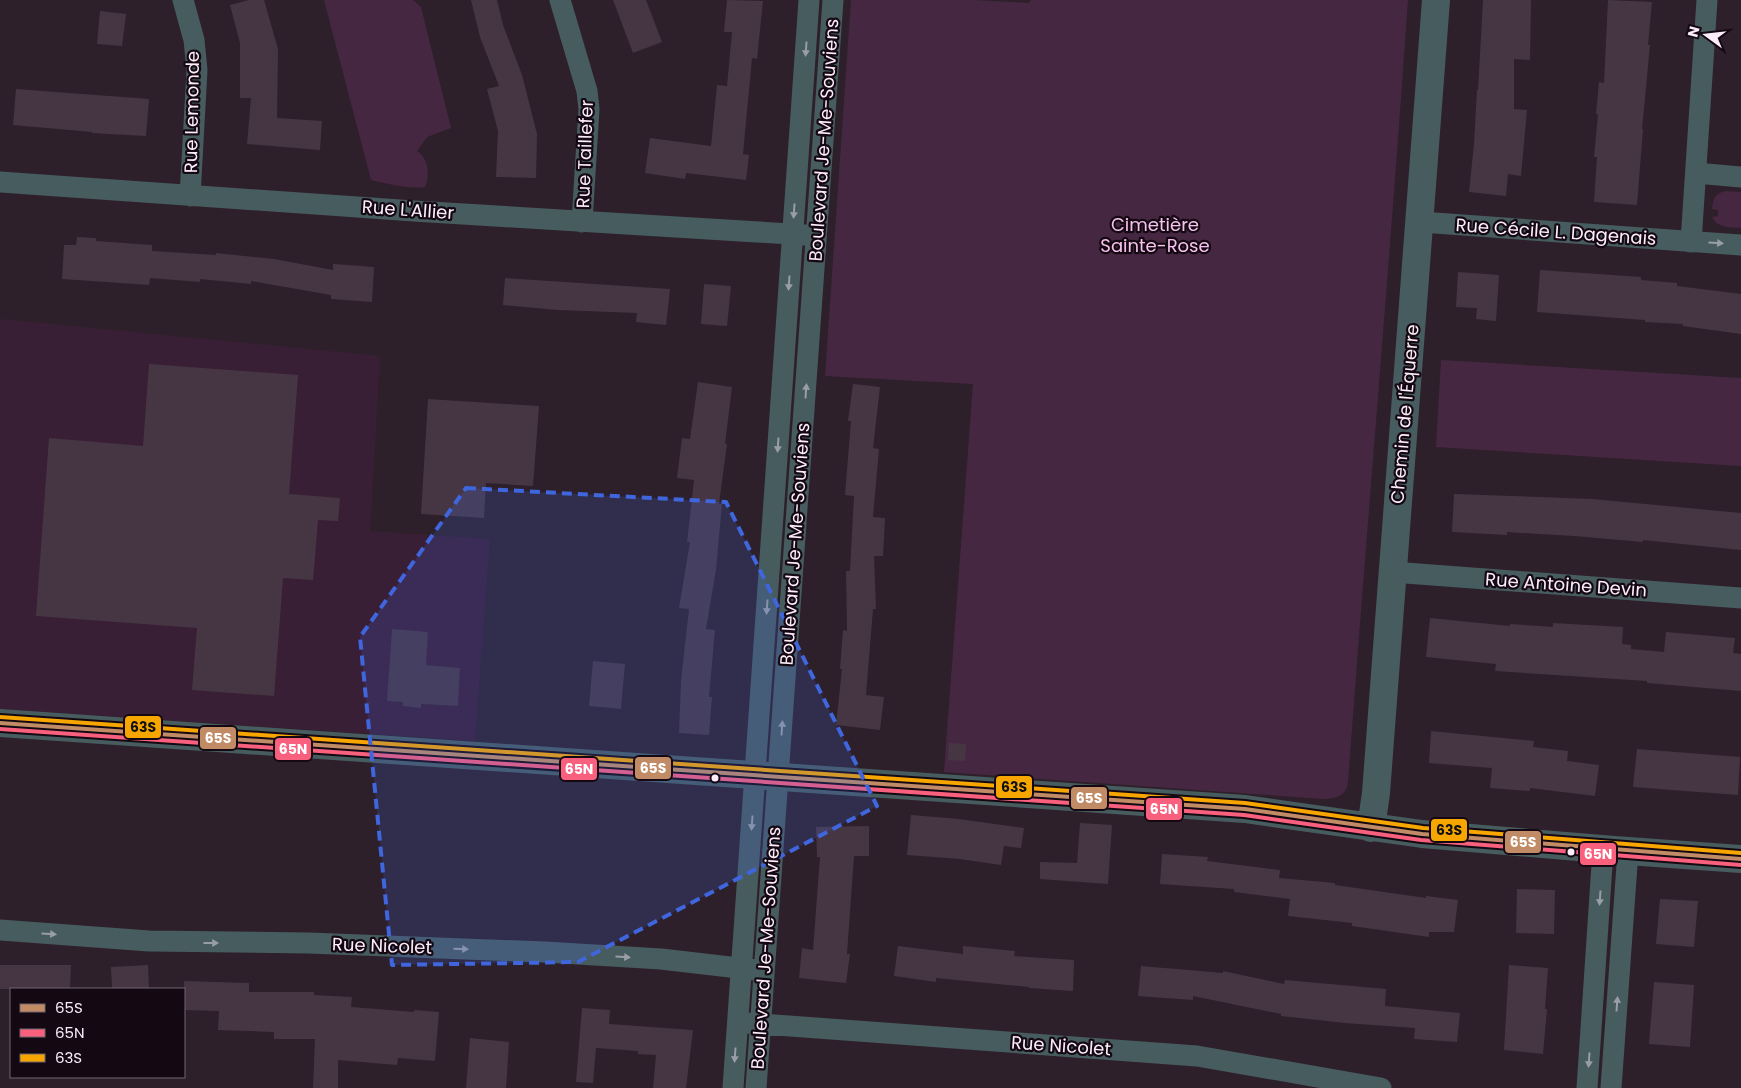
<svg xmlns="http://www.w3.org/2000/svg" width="1741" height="1088" viewBox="0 0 1741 1088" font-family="Poppins,sans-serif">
  <rect width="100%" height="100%" fill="#2d202a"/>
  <!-- built -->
  <path fill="#391f35" d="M 0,319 L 380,356 L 370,531 L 490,539 L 475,741 L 0,709 Z"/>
  <!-- green -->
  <path fill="#462741" d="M 324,0 L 413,0 L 421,7 L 451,128 L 427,137 L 417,151 C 419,153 422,154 423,157 C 429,164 429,179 425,187 C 408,189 388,184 371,180 Z
    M 851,0 L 975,0 L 1029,3 L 1031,0 L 1408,0 C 1390,261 1367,522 1348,782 C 1347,796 1335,799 1323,799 L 944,772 L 973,384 L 825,376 Z
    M 1726,191 L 1741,192 L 1741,228 C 1730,227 1717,228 1712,217 L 1718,216 L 1718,210 L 1712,209 C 1713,199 1715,193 1726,191 Z
    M 1441,360 L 1741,378 L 1741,466 L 1436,447 Z"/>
  <!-- building -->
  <path fill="#463643" d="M 249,0 L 264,0 L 278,49 L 277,118 L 322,121 L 320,150 L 247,144 L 251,98 L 240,98 L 240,43 L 230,5 Z
    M 471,0 L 497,0 L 503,25 L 522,75 L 537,134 L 536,178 L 496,177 L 498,131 L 487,89 L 499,86 L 480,37 Z
    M 613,0 L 646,0 L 662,42 L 633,53 Z
    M 727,0 L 763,1 L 757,59 L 752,58 L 743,154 L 749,155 L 746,180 L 686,173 L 685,179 L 645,173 L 650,138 L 711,146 L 717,85 L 727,86 L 732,32 L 724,32 Z
    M 1483,0 L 1531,0 L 1530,60 L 1514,59 L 1514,109 L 1527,110 L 1521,176 L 1508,174 L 1506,196 L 1469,192 L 1474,144 L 1477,90 L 1478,90 Z
    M 1608,0 L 1652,2 L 1648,45 L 1650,45 L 1642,129 L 1643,129 L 1637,205 L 1594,202 L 1597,157 L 1594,157 L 1598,114 L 1596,114 L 1599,82 L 1604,83 Z
    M 100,11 L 126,14 L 122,46 L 97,44 Z
    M 16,89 L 149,99 L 146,136 L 92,133 L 92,132 L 13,125 Z
    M 77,237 L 96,238 L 96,241 L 152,245 L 152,251 L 216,255 L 216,253 L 274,259 L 333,270 L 333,264 L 374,267 L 372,302 L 331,299 L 331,295 L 251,281 L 251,284 L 200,279 L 200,282 L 150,278 L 149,285 L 62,279 L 64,245 L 76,245 Z
    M 1540,270 L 1641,277 L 1641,280 L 1677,283 L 1677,286 L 1741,294 L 1741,334 L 1683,326 L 1683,324 L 1645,322 L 1645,320 L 1537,312 Z
    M 1458,272 L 1499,275 L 1496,321 L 1476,319 L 1477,308 L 1456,307 Z
    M 505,278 L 670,289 L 666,325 L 636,322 L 637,313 L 558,310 L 503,305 Z
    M 704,284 L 731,286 L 727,326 L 701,324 Z
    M 149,364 L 298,375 L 289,494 L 340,498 L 338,521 L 318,520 L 313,580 L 283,578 L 274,696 L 192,690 L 197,628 L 36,616 L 49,438 L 143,446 Z
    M 698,382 L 732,387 L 725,444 L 727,444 L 719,504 L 722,504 L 716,570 L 706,629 L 715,630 L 709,697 L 712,697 L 709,735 L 679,733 L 681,681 L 689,609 L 679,608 L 690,542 L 687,542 L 694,480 L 677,478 L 682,438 L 690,439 Z
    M 853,384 L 880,387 L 873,448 L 879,449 L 873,517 L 885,518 L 883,556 L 874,556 L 876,609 L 873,609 L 866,695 L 884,697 L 880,730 L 836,725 L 842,669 L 840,669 L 843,630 L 847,631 L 846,571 L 850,571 L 854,496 L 845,495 L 851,421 L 848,421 Z
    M 428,399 L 539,406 L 533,486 L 486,483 L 484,518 L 421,514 Z
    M 1454,494 L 1592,499 L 1741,513 L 1741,550 L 1643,540 L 1643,542 L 1574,536 L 1507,532 L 1507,535 L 1452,532 Z
    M 1430,618 L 1510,626 L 1510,624 L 1553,627 L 1553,623 L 1623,627 L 1622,644 L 1631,645 L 1631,649 L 1664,652 L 1666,632 L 1735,638 L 1733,653 L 1741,654 L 1741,691 L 1647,683 L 1647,681 L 1495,671 L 1496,664 L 1426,657 Z
    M 392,629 L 428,632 L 426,665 L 460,668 L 458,706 L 421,704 L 421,708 L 403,706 L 403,702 L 387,701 Z
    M 593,661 L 625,664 L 621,709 L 589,706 Z
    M 1431,731 L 1534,741 L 1533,747 L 1568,751 L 1567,761 L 1599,765 L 1595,796 L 1530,788 L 1530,791 L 1490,788 L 1492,768 L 1429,763 Z
    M 949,743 L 966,744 L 965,761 L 948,760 Z
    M 1637,749 L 1740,757 L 1738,795 L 1633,787 Z
    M 911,815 L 959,819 L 1024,828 L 1021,848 L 1004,846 L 1001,865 L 960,859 L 907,855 Z
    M 1080,823 L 1112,825 L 1108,884 L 1040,879 L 1040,862 L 1077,863 Z
    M 869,826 L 869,856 L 854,856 L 847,954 L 850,954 L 846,983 L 799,978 L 802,948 L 813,950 L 820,857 L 817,857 L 816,827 Z
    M 1162,854 L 1208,857 L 1207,861 L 1280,870 L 1279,878 L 1335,883 L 1335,885 L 1426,898 L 1426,896 L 1458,900 L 1454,932 L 1429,932 L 1429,937 L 1352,926 L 1352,923 L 1288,916 L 1290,899 L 1234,892 L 1234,889 L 1160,884 Z
    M 1517,889 L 1555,890 L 1554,934 L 1516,933 Z
    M 1660,899 L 1698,901 L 1694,947 L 1656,944 Z
    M 898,946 L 963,954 L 963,946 L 1015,951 L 1014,956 L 1074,960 L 1073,991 L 1029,988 L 1029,987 L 936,978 L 936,982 L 894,976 Z
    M 0,965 L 71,965 L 70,989 L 0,989 Z
    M 148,965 L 149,989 L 112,989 L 111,967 Z
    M 1509,965 L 1548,968 L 1545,1009 L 1547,1009 L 1543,1054 L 1504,1050 Z
    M 1141,966 L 1223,973 L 1223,971 L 1284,984 L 1285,980 L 1386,989 L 1385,1006 L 1460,1013 L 1457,1042 L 1414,1039 L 1415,1028 L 1345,1023 L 1281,1016 L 1281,1014 L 1193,996 L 1193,1000 L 1138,996 Z
    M 184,981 L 249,983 L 249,992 L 314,992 L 314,995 L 352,997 L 351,1007 L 414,1012 L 414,1010 L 439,1012 L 435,1061 L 398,1058 L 397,1065 L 338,1060 L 338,1088 L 313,1088 L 315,1039 L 274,1039 L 274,1032 L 218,1030 L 219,1011 L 184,1010 Z
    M 1654,982 L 1694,985 L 1690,1047 L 1649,1044 Z
    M 582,1008 L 610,1010 L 609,1024 L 693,1030 L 686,1088 L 653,1088 L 656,1055 L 638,1054 L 638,1051 L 596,1048 L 593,1083 L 576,1082 Z
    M 470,1038 L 509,1042 L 506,1088 L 466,1088 Z"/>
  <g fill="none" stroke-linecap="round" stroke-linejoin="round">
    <!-- minor -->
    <path stroke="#475c5f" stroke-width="21" d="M 183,0 L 194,40 L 197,70 L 190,196
      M 560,0 L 587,91 L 589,109 L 582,222
      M 1696,173 L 1741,177
      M 0,182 L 414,211 L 807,235
      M 1421,222 L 1741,245
      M 1691,242 L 1707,0
      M 1392,572 L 1741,598
      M 0,930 L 149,941 L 309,943 L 545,952 L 661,959 L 756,970
      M 748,1023 L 1197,1056 L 1381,1088
      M 733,1088 L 809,0
      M 756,1088 L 833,0
      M 1587,1088 L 1603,850
      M 1611,1088 L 1628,851"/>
    <!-- tertiary -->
    <path stroke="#475c5f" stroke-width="28" d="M 0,723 L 1245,809 L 1422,834 L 1614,850 L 1741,859
      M 1371,828 L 1376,793 C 1395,529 1418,265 1436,0"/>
    <!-- bus-1 casing -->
    <g stroke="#140912" stroke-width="8">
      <path id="bus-1" d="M 0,723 L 1245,809 L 1422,834 L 1741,859"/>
    </g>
    <!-- bus-2 casing -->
    <g stroke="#140912" stroke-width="8">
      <path id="bus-2" d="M 0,729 L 1244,815 L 1421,840 L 1741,865"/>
    </g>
    <!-- bus-3 casing -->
    <g stroke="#140912" stroke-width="8">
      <path id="bus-3" d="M 0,717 L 1245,803 L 1423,828 L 1741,853"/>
    </g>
    <!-- bus-1 -->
    <use href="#bus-1" stroke="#c18c65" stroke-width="4"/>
    <!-- bus-2 -->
    <use href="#bus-2" stroke="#f8607d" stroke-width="4"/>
    <!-- bus-3 -->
    <use href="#bus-3" stroke="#f7a600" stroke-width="4"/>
  </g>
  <!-- one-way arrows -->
  <defs><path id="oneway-solid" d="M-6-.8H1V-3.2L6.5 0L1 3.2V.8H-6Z" transform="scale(1.25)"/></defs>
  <g fill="#999da5">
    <use href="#oneway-solid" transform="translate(806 49) rotate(94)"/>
    <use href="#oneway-solid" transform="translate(794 211) rotate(94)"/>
    <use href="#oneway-solid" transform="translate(1716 243) rotate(4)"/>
    <use href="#oneway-solid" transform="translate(789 283) rotate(94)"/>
    <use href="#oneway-solid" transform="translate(806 391) rotate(-86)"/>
    <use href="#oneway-solid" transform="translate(778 445) rotate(94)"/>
    <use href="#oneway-solid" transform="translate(767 607) rotate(94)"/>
    <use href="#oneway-solid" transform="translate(782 728) rotate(-86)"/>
    <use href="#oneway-solid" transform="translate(752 823) rotate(94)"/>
    <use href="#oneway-solid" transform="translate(1600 898) rotate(94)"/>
    <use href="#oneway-solid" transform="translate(49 934) rotate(4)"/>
    <use href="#oneway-solid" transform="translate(211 943)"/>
    <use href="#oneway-solid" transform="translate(461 949) rotate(2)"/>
    <use href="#oneway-solid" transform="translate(623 957) rotate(4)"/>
    <use href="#oneway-solid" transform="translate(1617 1004) rotate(-86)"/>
    <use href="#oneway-solid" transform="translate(735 1055) rotate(94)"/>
    <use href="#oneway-solid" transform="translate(1589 1060) rotate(94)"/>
  </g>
  <!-- marked area -->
  <path fill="#3f66dd" fill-opacity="0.2" stroke="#3f66dd" stroke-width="4" stroke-dasharray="10 6" stroke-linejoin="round" d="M 466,488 L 726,502 L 877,806 L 578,962 L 392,965 L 360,637 Z"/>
  <!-- markers -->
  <g fill="#fdedfa" stroke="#140912" stroke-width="2">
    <circle cx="715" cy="778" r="4.5"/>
    <circle cx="1571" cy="852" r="4.5"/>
  </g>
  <g text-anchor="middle" stroke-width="4.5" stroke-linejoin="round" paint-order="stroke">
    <!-- street labels -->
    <g font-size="18" fill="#fdedfa" stroke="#140912">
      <text transform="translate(192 112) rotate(-89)" y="6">Rue Lemonde</text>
      <text transform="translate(824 140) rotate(-86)" y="6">Boulevard Je-Me-Souviens</text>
      <text transform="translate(585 154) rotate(-88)" y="6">Rue Taillefer</text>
      <text transform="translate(408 210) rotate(4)" y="6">Rue L'Allier</text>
      <text transform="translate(1556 232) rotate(4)" y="6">Rue Cécile L. Dagenais</text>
      <text transform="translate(1405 414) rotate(-85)" y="6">Chemin de l'Équerre</text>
      <text transform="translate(795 544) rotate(-86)" y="6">Boulevard Je-Me-Souviens</text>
      <text transform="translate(1566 585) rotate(4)" y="6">Rue Antoine Devin</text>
      <text transform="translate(382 946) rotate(2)" y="6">Rue Nicolet</text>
      <text transform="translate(766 948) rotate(-86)" y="6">Boulevard Je-Me-Souviens</text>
      <text transform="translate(1061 1046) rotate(4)" y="6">Rue Nicolet</text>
    </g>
    <!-- park labels -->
    <g font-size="18" fill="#f6c2ec" stroke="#140912">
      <text x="1155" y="231">Cimetière<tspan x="1155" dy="21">Sainte-Rose</tspan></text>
    </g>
  </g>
  <g stroke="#140912" stroke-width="2">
    <rect x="124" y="715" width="38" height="24" rx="5" fill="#f7a600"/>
    <rect x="199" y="726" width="38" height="24" rx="5" fill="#c18c65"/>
    <rect x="274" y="737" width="38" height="24" rx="5" fill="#f8607d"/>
    <rect x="634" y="756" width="38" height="24" rx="5" fill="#c18c65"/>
    <rect x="560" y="757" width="38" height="24" rx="5" fill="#f8607d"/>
    <rect x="995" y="775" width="38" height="24" rx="5" fill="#f7a600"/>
    <rect x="1070" y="786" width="38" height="24" rx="5" fill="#c18c65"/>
    <rect x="1145" y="797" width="38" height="24" rx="5" fill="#f8607d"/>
    <rect x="1430" y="818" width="38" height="24" rx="5" fill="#f7a600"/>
    <rect x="1504" y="830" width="38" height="24" rx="5" fill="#c18c65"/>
    <rect x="1579" y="842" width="38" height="24" rx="5" fill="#f8607d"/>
  </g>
  <g font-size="14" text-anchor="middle" font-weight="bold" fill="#fff">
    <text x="218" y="743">65S</text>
    <text x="293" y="754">65N</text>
    <text x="653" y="773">65S</text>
    <text x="579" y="774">65N</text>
    <text x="1089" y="803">65S</text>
    <text x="1164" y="814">65N</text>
    <text x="1523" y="847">65S</text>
    <text x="1598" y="859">65N</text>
  </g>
  <g font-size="14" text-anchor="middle" font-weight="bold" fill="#111">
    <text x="143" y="732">63S</text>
    <text x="1014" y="792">63S</text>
    <text x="1449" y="835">63S</text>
  </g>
  <!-- legend -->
  <rect x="10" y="988" width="175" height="90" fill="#140912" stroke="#71646f"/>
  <rect x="20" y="1004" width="25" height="8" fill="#c18c65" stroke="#71646f"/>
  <text x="55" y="1013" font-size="15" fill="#fdedfa">65S</text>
  <rect x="20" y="1029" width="25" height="8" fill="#f8607d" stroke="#71646f"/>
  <text x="55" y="1038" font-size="15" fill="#fdedfa">65N</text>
  <rect x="20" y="1054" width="25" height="8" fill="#f7a600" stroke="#71646f"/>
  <text x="55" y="1063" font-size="15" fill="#fdedfa">63S</text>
  <!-- north arrow -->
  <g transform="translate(1706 35) rotate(285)" stroke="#140912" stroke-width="4" paint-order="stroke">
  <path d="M0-4L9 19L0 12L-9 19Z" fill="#fdedfa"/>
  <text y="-8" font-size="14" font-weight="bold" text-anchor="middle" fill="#fdedfa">N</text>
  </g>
</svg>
